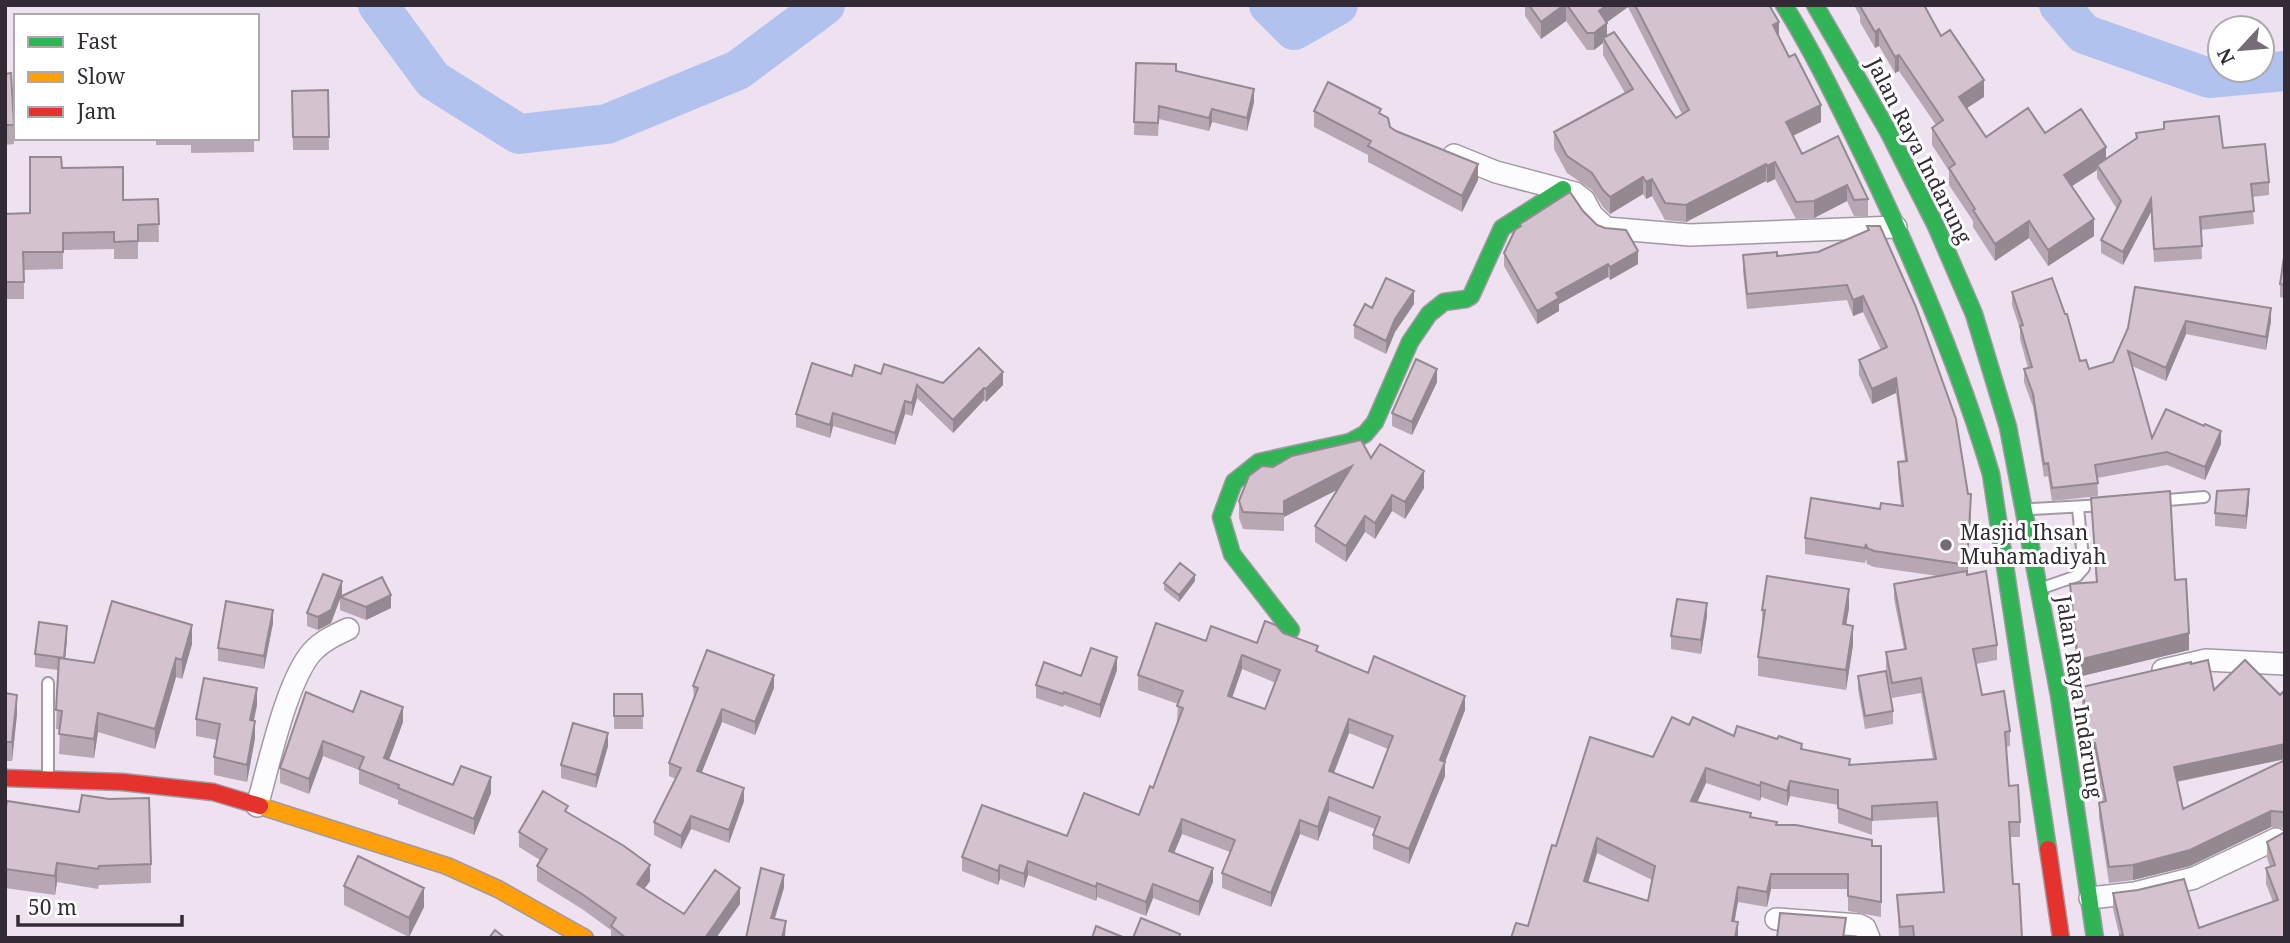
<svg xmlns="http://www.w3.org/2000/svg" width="2290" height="943" viewBox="0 0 2290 943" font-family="'Noto Serif',serif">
  <rect width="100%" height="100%" fill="#eee2f0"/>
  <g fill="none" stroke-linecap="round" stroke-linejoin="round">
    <!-- river -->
    <path stroke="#b1c2ef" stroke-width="40" d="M 378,5 L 433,80 L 519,134 L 607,124 L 738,70 L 825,5
      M 1269,5 L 1294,30 L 1338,5
      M 2059,5 L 2084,34 L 2209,78 L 2285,71"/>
    <!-- lane casing -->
    <g stroke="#a299a4" stroke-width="14">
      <path id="lane" d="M 2156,501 L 2204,497
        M 2030,509 L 2105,505
        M 2045,587 L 2077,576 L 2084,568 L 2078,508
        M 48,776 L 48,683"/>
    </g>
    <!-- street casing -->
    <g stroke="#a299a4" stroke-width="24">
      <path id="street" d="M 1454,155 L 1496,172 L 1575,193 L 1584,200 L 1592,215 L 1606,228 L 1690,235 L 1896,227
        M 2163,670 L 2206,660 L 2285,664
        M 257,806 C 269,765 286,682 312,652 C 322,641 335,635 348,629
        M 2090,898 L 2135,893 L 2194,878 L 2276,839
        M 1776,919 L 1859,925 L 1865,928 L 1869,938"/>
    </g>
    <!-- fast casing -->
    <g stroke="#a299a4" stroke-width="19">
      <path id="fast" d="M 1784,5 C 1815,55 1840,108 1866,161 C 1915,263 1959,366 1991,474 L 2048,849
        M 1815,5 L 1888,131 L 1936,226 L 1974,314 L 2008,427 L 2059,695 L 2095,938
        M 1291,630 L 1232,554 L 1221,517 L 1234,482 L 1259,462 L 1350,442 L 1365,434 L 1375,422 L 1410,342 L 1429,314 L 1444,302 L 1466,299 L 1471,296 L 1502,228 L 1563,189"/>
    </g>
    <!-- slow casing -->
    <g stroke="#a299a4" stroke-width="19">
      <path id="slow" d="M 260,806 L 447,866 L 498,889 L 585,938"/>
    </g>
    <!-- jam casing -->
    <g stroke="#a299a4" stroke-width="19">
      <path id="jam" d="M 5,778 L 122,782 L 213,792 L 260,806
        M 2048,849 L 2061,938"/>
    </g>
    <!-- lane -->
    <use href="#lane" stroke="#fcfbfd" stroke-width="10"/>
    <!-- street -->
    <use href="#street" stroke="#fcfbfd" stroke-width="21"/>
    <!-- fast -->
    <use href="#fast" stroke="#30b455" stroke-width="16"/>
    <!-- slow -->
    <use href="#slow" stroke="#ff9f0a" stroke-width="16"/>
    <!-- jam -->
    <use href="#jam" stroke="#e5322d" stroke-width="16"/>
  </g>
  <!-- wall -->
  <path fill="#b6a7b2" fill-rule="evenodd" d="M 1525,5 L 1769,5 L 1779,36 L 1821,122 L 1793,136 L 1802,154 L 1868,199 L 1868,216 L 1854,216 L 1847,201 L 1814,218 L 1796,219 L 1775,179 L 1767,183 L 1766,181 L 1686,222 L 1665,220 L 1652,196 L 1646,199 L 1643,194 L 1610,214 L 1603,207 L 1592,190 L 1567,173 L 1554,149 L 1554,132 L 1625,93 L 1603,55 L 1603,43 L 1594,50 L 1587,50 L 1566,21 L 1541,39 L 1525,16 ZM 1628,7 L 1682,114 L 1676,118 L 1607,36 L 1607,22 Z
    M 1854,5 L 1924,5 L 1941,36 L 1984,97 L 1967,108 L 1986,137 L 2045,133 L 2106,159 L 2136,139 L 2136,133 L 2164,129 L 2164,122 L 2223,148 L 2269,182 L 2269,195 L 2252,197 L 2254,224 L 2201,230 L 2202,259 L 2154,262 L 2151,212 L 2123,265 L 2101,253 L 2101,240 L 2117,209 L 2097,178 L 2097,170 L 2072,186 L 2094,236 L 2048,266 L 2029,238 L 1995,261 L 1973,227 L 1973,221 L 1949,185 L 1949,171 L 1932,145 L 1932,128 L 1936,125 L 1899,71 L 1895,73 L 1879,46 L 1875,48 L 1860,22 L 1860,16 Z
    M 1136,63 L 1176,71 L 1254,102 L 1247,131 L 1212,122 L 1209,131 L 1159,119 L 1158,136 L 1134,135 Z
    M 5,74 L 14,125 L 14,144 L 5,145 Z
    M 328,90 L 329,150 L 293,150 L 292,91 Z
    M 1314,111 L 1381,114 L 1390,127 L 1396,131 L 1478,180 L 1462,212 L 1368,162 L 1368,155 L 1314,127 Z
    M 156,138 L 254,138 L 254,152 L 191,153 L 191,145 L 156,145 Z
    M 62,168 L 123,200 L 158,199 L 159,242 L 138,242 L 138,259 L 114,259 L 114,249 L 63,250 L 63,269 L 24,270 L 24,299 L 5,299 L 5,214 L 30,213 Z
    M 1583,211 L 1638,264 L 1610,280 L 1608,277 L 1559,304 L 1559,311 L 1537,324 L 1504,266 L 1504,253 L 1520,227 L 1520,224 Z
    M 1867,226 L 1968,494 L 1971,509 L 1967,575 L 1997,645 L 1997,660 L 1976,664 L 1982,695 L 2010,731 L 2010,746 L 2006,747 L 2009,786 L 2020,822 L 2020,837 L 2010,837 L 2013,884 L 2022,938 L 1899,938 L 1897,895 L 1943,892 L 1937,817 L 1872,821 L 1872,835 L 1838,823 L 1838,805 L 1790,796 L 1787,806 L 1761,797 L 1760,801 L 1706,783 L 1697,802 L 1751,817 L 1777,825 L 1872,846 L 1881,846 L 1881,917 L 1848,911 L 1848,889 L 1771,889 L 1767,907 L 1738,902 L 1528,926 L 1556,846 L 1689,725 L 1734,736 L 1802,749 L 1850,765 L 1933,759 L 1921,693 L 1892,698 L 1886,667 L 1886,652 L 1904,649 L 1894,599 L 1894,584 L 1938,576 L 1874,567 L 1867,564 L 1866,559 L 1865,563 L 1805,554 L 1805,538 L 1880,509 L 1901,506 L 1898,478 L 1898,462 L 1905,461 L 1896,393 L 1872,404 L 1859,375 L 1859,360 L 1881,350 L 1863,312 L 1853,316 L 1847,300 L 1747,309 L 1743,271 L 1743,255 L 1777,256 L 1818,252 L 1867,231 ZM 1597,853 L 1652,880 L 1648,901 L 1588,882 Z
    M 2285,257 L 2285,298 L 2280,297 L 2280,284 Z
    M 2135,287 L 2271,321 L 2266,350 L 2186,334 L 2166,381 L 2132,366 L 2152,438 L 2221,444 L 2205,480 L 2167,465 L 2097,478 L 2098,496 L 2052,501 L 2048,476 L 2044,477 L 2033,407 L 2024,382 L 2024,369 L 2028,368 L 2020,339 L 2020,329 L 2012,305 L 2012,292 L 2080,361 L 2089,369 L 2113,362 L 2128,328 Z
    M 1414,304 L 1395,332 L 1386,354 L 1354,338 L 1354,325 L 1372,308 Z
    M 881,374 L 943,383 L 1003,385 L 986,402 L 984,400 L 953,433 L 917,398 L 912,416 L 905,414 L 895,445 L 833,426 L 830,438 L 796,427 L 796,414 L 852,376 Z
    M 1437,382 L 1412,435 L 1392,426 L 1392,413 Z
    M 1371,458 L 1424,488 L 1405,519 L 1392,511 L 1375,539 L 1365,532 L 1346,562 L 1315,542 L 1315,526 L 1337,490 L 1284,517 L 1284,531 L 1243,529 L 1239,518 L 1239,501 L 1273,467 Z
    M 2091,498 L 2175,580 L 2189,650 L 2078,677 L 2070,601 L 2070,584 L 2096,582 Z
    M 2249,502 L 2246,529 L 2215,526 L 2215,513 Z
    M 1195,581 L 1179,602 L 1164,590 L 1164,583 Z
    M 342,594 L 341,596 L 391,608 L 366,620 L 340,610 L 340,598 L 331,623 L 318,630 L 307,626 L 307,613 Z
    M 1849,608 L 1846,625 L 1853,645 L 1846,690 L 1758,676 L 1758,657 L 1762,629 L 1762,610 Z
    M 1707,616 L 1701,654 L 1671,649 L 1671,636 Z
    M 273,623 L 264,669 L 218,661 L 218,648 Z
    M 1283,633 L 1318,652 L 1368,673 L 1465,710 L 1445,762 L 1445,776 L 1409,864 L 1373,849 L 1373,835 L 1375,829 L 1329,811 L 1318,841 L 1300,834 L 1271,907 L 1222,888 L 1222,873 L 1230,852 L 1182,834 L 1174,853 L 1213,882 L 1199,916 L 1153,898 L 1146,916 L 1097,897 L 1096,901 L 1028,875 L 1024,888 L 1000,879 L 998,885 L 962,871 L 962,857 L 1067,836 L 1139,815 L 1153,788 L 1178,721 L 1177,721 L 1178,704 L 1138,690 L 1138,675 L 1206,641 L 1257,643 ZM 1242,669 L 1276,683 L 1265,709 L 1232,697 ZM 1349,733 L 1388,749 L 1373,788 L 1334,773 Z
    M 67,639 L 65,659 L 94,663 L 192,644 L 182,679 L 176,677 L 155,749 L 98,732 L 94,758 L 59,754 L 60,730 L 56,729 L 58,670 L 35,667 L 35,654 Z
    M 2191,664 L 2214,690 L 2285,759 L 2177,782 L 2183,809 L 2285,760 L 2285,830 L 2283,828 L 2271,827 L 2190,866 L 2133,880 L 2109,883 L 2099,818 L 2099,803 L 2103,802 L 2095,758 L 2091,759 L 2082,703 L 2082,687 Z
    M 1117,670 L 1100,718 L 1064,705 L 1063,707 L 1036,698 L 1036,685 Z
    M 1858,676 L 1893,711 L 1893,724 L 1865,729 L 1858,689 Z
    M 693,686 L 774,688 L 755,735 L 722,722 L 702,772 L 744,801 L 729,843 L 691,829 L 681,849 L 654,835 L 654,822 L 676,779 L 669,776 L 669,763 L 694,699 Z
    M 5,693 L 17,714 L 12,761 L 5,761 Z
    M 614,694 L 642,694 L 643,729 L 614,729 Z
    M 257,705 L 254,721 L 255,738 L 247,782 L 214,775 L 214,757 L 217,740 L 196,736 L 196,719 Z
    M 353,712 L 403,722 L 389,760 L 453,785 L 491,793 L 474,835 L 398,804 L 398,800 L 359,784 L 359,770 L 323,756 L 309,794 L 280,783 L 280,768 Z
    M 608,746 L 596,788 L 561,778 L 561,765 Z
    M 568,813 L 650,881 L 644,889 L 684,914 L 740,904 L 716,938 L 611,938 L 611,930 L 582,909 L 537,881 L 537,866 L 540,860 L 519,847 L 519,832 Z
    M 5,814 L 151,864 L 151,883 L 99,885 L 98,889 L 57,882 L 55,895 L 5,888 Z
    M 2285,832 L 2285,938 L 2120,938 L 2113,909 L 2113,893 L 2199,928 L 2273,902 L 2266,884 L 2266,868 L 2270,867 L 2267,858 L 2267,842 Z
    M 344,886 L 424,907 L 409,937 L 344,905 Z"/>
  <!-- shaded-wall -->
  <path fill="#948891" d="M 1564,5 L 1566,5 L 1566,21 L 1541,39 L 1541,22 Z
    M 1607,5 L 1628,5 L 1628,7 L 1599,28 L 1599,11 Z
    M 1779,22 L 1779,39 L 1773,25 Z
    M 1607,23 L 1607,40 L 1603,38 L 1603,43 L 1594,50 L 1594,33 Z
    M 1879,29 L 1879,46 L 1875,48 L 1875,32 Z
    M 1899,55 L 1899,71 L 1895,73 L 1895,57 Z
    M 1984,80 L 1984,97 L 1959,113 L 1959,97 Z
    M 1254,89 L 1254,102 L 1247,131 L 1247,118 Z
    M 1821,105 L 1821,122 L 1786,139 L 1786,122 Z
    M 1212,109 L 1212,122 L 1209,131 L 1209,118 Z
    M 2106,147 L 2106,164 L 2097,165 L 2097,170 L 2064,191 L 2064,175 Z
    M 1775,162 L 1775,179 L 1767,183 L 1767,166 Z
    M 1478,164 L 1478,180 L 1462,212 L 1462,196 Z
    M 1766,164 L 1766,181 L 1686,222 L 1686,205 Z
    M 1643,177 L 1643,194 L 1610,214 L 1610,197 Z
    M 1652,179 L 1652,196 L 1646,199 L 1646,182 Z
    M 1847,185 L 1847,201 L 1814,218 L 1814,201 Z
    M 2151,199 L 2151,212 L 2123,265 L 2123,252 Z
    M 2094,219 L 2094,236 L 2048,266 L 2048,250 Z
    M 2029,221 L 2029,238 L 1995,261 L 1995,244 Z
    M 1638,251 L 1638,264 L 1610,280 L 1610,267 Z
    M 1608,264 L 1608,277 L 1559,304 L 1559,311 L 1537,324 L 1537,311 L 1556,293 Z
    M 1414,291 L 1414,304 L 1395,332 L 1386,354 L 1386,341 L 1395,319 Z
    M 1863,296 L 1863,312 L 1853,316 L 1853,300 Z
    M 2271,308 L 2271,321 L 2266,350 L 2266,337 Z
    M 2186,321 L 2186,334 L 2166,381 L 2166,368 Z
    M 1437,369 L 1437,382 L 1412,435 L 1412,422 Z
    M 1003,372 L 1003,385 L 986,402 L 986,389 Z
    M 1896,378 L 1896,393 L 1872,404 L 1872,389 Z
    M 917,385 L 917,398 L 912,416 L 912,403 Z
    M 984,388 L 984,400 L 953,433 L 953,420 Z
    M 905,401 L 905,414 L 895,445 L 895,433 Z
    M 833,413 L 833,426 L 830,438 L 830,425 Z
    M 2221,431 L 2221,444 L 2205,480 L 2205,467 Z
    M 1352,466 L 1352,482 L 1284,517 L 1284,531 L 1284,501 Z
    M 1424,471 L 1424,488 L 1405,519 L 1405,502 Z
    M 2249,489 L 2249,502 L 2246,529 L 2246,516 Z
    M 1971,494 L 1971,509 L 1967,581 L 1967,565 Z
    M 1392,495 L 1392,511 L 1375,539 L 1375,523 Z
    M 1365,516 L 1365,532 L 1346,562 L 1346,546 Z
    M 1195,575 L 1195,581 L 1179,602 L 1179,595 Z
    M 342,581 L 342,594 L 331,623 L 318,630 L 318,617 Z
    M 1849,589 L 1849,608 L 1843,643 L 1843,624 Z
    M 391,595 L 391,608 L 366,620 L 366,607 Z
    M 1707,603 L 1707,616 L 1701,654 L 1701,640 Z
    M 273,610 L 273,623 L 264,669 L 264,656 Z
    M 192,625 L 192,644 L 182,679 L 182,660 Z
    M 67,626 L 67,639 L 64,671 L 64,658 Z
    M 1853,626 L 1853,645 L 1846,690 L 1846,670 Z
    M 2189,633 L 2189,650 L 2078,677 L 2078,660 Z
    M 1242,655 L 1242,669 L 1228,710 L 1228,696 Z
    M 1117,657 L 1117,670 L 1100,718 L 1100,705 Z
    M 176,658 L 176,677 L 155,749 L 155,729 Z
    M 774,675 L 774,688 L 755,735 L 755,722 Z
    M 257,688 L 257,705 L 250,737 L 250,720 Z
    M 17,695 L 17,714 L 12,761 L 12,742 Z
    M 1465,696 L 1465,710 L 1445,762 L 1445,776 L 1409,864 L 1409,849 L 1440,760 Z
    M 403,707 L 403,722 L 384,773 L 384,758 Z
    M 722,709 L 722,722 L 697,784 L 697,771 Z
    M 98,713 L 98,732 L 94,758 L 94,739 Z
    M 1349,719 L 1349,733 L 1329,785 L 1329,771 Z
    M 255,721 L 255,738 L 247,782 L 247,765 Z
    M 608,733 L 608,746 L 596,788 L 596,775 Z
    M 323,741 L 323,756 L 309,794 L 309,779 Z
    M 2095,743 L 2095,758 L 2091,759 L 2091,744 Z
    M 2285,744 L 2285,759 L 2174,782 L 2174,767 Z
    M 1706,768 L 1706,783 L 1691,816 L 1691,801 Z
    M 491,777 L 491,793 L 474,835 L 474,819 Z
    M 1790,781 L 1790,796 L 1787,806 L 1787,791 Z
    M 1761,782 L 1761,797 L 1760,801 L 1760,786 Z
    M 744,788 L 744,801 L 729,843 L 729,830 Z
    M 1329,797 L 1329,811 L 1318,841 L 1318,827 Z
    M 2271,811 L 2271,827 L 2190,866 L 2133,880 L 2133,865 Z
    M 691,816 L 691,829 L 681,849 L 681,836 Z
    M 1182,819 L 1182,834 L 1169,865 L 1169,851 Z
    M 1300,820 L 1300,834 L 1271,907 L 1271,893 Z
    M 1597,838 L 1597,853 L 1584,896 L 1584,881 Z
    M 1028,861 L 1028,875 L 1024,888 L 1024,874 Z
    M 57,863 L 57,882 L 55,895 L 55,876 Z
    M 650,865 L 650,881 L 637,899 L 637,884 Z
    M 1000,865 L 1000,879 L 998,885 L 998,871 Z
    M 1213,868 L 1213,882 L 1199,916 L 1199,902 Z
    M 1771,874 L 1771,889 L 1767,907 L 1767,892 Z
    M 784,875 L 784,888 L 771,931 L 771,918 Z
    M 1097,883 L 1097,897 L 1096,901 L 1096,887 Z
    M 1153,884 L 1153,898 L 1146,916 L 1146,902 Z
    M 1738,887 L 1738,902 L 1732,936 L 1732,921 Z
    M 424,888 L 424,907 L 409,937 L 409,918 Z
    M 740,888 L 740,904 L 716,938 L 705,938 Z
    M 786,921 L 785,938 L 782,938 Z
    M 1738,922 L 1738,937 L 1735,938 Z"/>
  <!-- building -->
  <path fill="#d4c2cf" stroke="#948891" stroke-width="2" fill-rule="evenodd" d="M 1529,5 L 1564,5 L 1541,22 Z
    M 1567,5 L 1607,5 L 1599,11 L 1607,23 L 1594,33 L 1587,33 Z
    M 1635,5 L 1769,5 L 1779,22 L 1773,25 L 1789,57 L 1795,54 L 1821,105 L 1786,122 L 1802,154 L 1838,136 L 1868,199 L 1854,200 L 1847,185 L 1814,201 L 1796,202 L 1775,162 L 1767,166 L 1766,164 L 1686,205 L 1665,203 L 1652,179 L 1646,182 L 1643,177 L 1610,197 L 1603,190 L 1592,173 L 1567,156 L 1554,132 L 1633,89 L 1603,38 L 1614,32 L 1676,118 L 1689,110 Z
    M 1861,5 L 1924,5 L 1941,36 L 1950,30 L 1984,80 L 1959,97 L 1986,137 L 2028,108 L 2045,133 L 2081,109 L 2106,147 L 2064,175 L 2094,219 L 2048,250 L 2029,221 L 1995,244 L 1973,210 L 1975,209 L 1949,168 L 1955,164 L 1932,128 L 1943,120 L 1899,55 L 1895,57 L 1879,29 L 1875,32 L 1860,6 Z
    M 1136,63 L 1176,64 L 1176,71 L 1254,89 L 1247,118 L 1212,109 L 1209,118 L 1159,106 L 1158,123 L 1134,122 Z
    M 11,73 L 14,125 L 5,125 L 5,74 Z
    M 1328,82 L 1381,109 L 1379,113 L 1388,118 L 1390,127 L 1396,131 L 1478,164 L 1462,196 L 1368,146 L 1371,141 L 1314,111 Z
    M 328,90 L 329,137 L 293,137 L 292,91 Z
    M 2219,116 L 2223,148 L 2265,144 L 2269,182 L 2251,184 L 2254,211 L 2200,217 L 2202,246 L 2154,249 L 2151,199 L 2123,252 L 2101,240 L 2121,201 L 2097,165 L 2137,138 L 2136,133 L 2164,129 L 2164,122 Z
    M 30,157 L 61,157 L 62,168 L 123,167 L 123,200 L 158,199 L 159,224 L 138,225 L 138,241 L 114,242 L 114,232 L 63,233 L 63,252 L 23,252 L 24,282 L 5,282 L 5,214 L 30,213 Z
    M 1570,192 L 1583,211 L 1597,225 L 1605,228 L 1626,230 L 1638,251 L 1610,267 L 1608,264 L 1556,293 L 1559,298 L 1537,311 L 1504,253 L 1515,230 L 1521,226 L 1520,224 Z
    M 1867,226 L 1880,226 L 1916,307 L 1956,419 L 1968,494 L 1971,494 L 1967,565 L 1874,551 L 1867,548 L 1866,544 L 1865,548 L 1805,538 L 1811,498 L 1880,509 L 1881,503 L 1903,506 L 1898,462 L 1907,461 L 1896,378 L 1872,389 L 1859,360 L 1887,347 L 1863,296 L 1853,300 L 1847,285 L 1747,294 L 1743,255 L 1777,252 L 1777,256 L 1818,252 L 1869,230 Z
    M 2284,257 L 2285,257 L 2285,285 L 2280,284 Z
    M 1386,278 L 1414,291 L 1395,319 L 1386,341 L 1354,325 L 1365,304 L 1372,308 Z
    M 2052,278 L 2065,314 L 2067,314 L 2080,361 L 2086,360 L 2089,369 L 2113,362 L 2128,328 L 2135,287 L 2271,308 L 2266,337 L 2186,321 L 2166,368 L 2128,351 L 2152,438 L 2166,409 L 2204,426 L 2205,424 L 2221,431 L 2205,467 L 2167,452 L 2095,465 L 2098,483 L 2052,488 L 2048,463 L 2044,464 L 2033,394 L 2024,369 L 2032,367 L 2020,326 L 2023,325 L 2012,292 Z
    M 979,348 L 1003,372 L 986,389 L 984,388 L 953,420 L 917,385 L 912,403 L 905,401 L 895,433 L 833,413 L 830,425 L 796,414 L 812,363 L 852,376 L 855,365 L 881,374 L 884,364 L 943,383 Z
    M 1416,359 L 1437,369 L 1412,422 L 1392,413 Z
    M 1361,440 L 1371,458 L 1380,444 L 1424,471 L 1405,502 L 1392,495 L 1375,523 L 1365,516 L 1346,546 L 1315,526 L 1352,466 L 1284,501 L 1284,514 L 1243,512 L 1239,501 L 1249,476 L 1262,466 L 1273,467 L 1292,456 Z
    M 2249,489 L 2246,516 L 2215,513 L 2217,491 Z
    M 2170,491 L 2175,580 L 2186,579 L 2189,633 L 2078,660 L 2070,584 L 2097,582 L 2091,498 Z
    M 1180,563 L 1195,575 L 1179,595 L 1164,583 Z
    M 1967,571 L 1967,575 L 1986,571 L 1997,645 L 1973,649 L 1982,695 L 2004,691 L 2010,731 L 2005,732 L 2009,786 L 2018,785 L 2020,822 L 2009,822 L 2013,884 L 2019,884 L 2022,938 L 1914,938 L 1913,926 L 1900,927 L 1897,895 L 1944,892 L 1937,802 L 1872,806 L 1872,820 L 1838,808 L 1838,790 L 1790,781 L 1787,791 L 1761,782 L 1760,786 L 1706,768 L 1691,801 L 1751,813 L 1750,817 L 1777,822 L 1776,825 L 1796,825 L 1872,840 L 1872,846 L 1881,846 L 1881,902 L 1848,896 L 1848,874 L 1771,874 L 1767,892 L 1738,887 L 1732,921 L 1738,922 L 1735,938 L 1511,938 L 1516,923 L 1528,926 L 1552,845 L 1556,846 L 1590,737 L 1653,757 L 1672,717 L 1689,725 L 1693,717 L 1734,736 L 1737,726 L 1777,739 L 1779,736 L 1802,744 L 1801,749 L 1850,759 L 1849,765 L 1936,759 L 1921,678 L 1892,683 L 1886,652 L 1906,649 L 1894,584 ZM 1597,838 L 1655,866 L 1648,901 L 1584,881 Z
    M 323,574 L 342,581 L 331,610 L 318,617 L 307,613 Z
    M 1767,576 L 1849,589 L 1843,624 L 1853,626 L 1846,670 L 1758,657 L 1765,610 L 1762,610 Z
    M 382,577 L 391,595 L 366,607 L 340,597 Z
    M 1677,599 L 1707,603 L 1701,640 L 1671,636 Z
    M 112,601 L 192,625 L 182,660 L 176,658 L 155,729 L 98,713 L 94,739 L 59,734 L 62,711 L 56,710 L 59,658 L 94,663 Z
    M 226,601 L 273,610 L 264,656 L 218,648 Z
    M 1265,621 L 1276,625 L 1283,633 L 1318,646 L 1316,651 L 1368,673 L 1374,656 L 1465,696 L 1440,760 L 1445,762 L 1409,849 L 1373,835 L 1380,817 L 1329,797 L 1318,827 L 1300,820 L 1271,893 L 1222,873 L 1235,840 L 1182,819 L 1169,851 L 1213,868 L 1199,902 L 1153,884 L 1146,902 L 1097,883 L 1096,887 L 1028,861 L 1024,874 L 1000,865 L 998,871 L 962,857 L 982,805 L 1067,836 L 1084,793 L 1139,815 L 1150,786 L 1153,788 L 1183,708 L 1177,706 L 1183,691 L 1138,675 L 1156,623 L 1206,641 L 1211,626 L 1257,643 ZM 1242,655 L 1280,670 L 1265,709 L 1228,696 ZM 1349,719 L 1393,736 L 1373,788 L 1329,771 Z
    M 39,622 L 67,626 L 64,658 L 35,654 Z
    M 1091,648 L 1117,657 L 1100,705 L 1064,692 L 1063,694 L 1036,685 L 1044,662 L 1081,676 Z
    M 707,650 L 774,675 L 755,722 L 722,709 L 697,771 L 744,788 L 729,830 L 691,816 L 681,836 L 654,822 L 681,768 L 669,763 L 698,688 L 693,686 Z
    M 2208,660 L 2214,690 L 2245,660 L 2280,695 L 2285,690 L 2285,744 L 2174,767 L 2183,809 L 2285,760 L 2285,815 L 2283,812 L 2271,811 L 2190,850 L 2133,865 L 2109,867 L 2099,803 L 2106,801 L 2095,743 L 2091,744 L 2082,687 L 2191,662 L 2191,664 Z
    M 1886,671 L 1893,711 L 1865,716 L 1858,676 Z
    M 204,678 L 257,688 L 250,720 L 255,721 L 247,765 L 214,757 L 220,724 L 196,719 Z
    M 361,691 L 403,707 L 384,758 L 453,785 L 461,766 L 491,777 L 474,819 L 398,788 L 399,785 L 359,769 L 364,757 L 323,741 L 309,779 L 280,768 L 306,692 L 353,712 Z
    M 5,693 L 17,695 L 12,742 L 5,742 Z
    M 614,694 L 642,694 L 643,716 L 614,716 Z
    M 573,723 L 608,733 L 596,775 L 561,765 Z
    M 543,791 L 568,806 L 565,811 L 624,846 L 650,865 L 637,884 L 684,914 L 715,870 L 740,888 L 705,938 L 626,938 L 611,926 L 616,918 L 582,894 L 537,866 L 547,849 L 519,832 Z
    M 82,795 L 109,799 L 149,798 L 151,864 L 99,866 L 98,869 L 57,863 L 55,876 L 5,869 L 5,814 L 7,801 L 79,812 Z
    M 2285,832 L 2285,938 L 2121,938 L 2120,935 L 2123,935 L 2113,893 L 2138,890 L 2184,879 L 2199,928 L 2278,900 L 2266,868 L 2275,865 L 2267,842 Z
    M 358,856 L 424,888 L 409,918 L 344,886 Z
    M 761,868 L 784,875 L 771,918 L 786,921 L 782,938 L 746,938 Z
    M 1780,913 L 1846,918 L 1843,938 L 1777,938 Z
    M 1141,918 L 1180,934 L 1179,938 L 1133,938 Z
    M 1096,926 L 1125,938 L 1092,938 Z
    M 495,930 L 505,938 L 489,938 Z"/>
  <!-- markers -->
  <circle fill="#746b76" stroke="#fff" stroke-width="2.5" cx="1946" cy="545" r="7"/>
  <g text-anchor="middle" stroke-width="6" stroke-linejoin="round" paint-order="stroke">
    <!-- street labels -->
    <g font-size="21" fill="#322b35" stroke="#fff">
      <text transform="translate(1919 151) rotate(63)" y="7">Jalan Raya Indarung</text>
      <text transform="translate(2079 697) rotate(81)" y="7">Jalan Raya Indarung</text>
    </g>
    <!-- poi labels -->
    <g font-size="21" fill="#322b35" stroke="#fff" text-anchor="start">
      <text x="1960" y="540">Masjid Ihsan<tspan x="1960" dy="24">Muhamadiyah</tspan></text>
    </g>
  </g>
  <!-- border -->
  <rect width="2290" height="943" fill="none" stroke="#322b35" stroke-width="14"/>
  <!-- legend -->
  <rect x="14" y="14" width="245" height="126" fill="#ffffff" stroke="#adaaae" stroke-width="2"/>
  <rect x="28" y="37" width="35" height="10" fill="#30b455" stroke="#adaaae" stroke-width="2"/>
  <text x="77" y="49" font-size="21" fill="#322b35">Fast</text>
  <rect x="28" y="72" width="35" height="10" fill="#ff9f0a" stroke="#adaaae" stroke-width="2"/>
  <text x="77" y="84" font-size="21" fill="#322b35">Slow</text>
  <rect x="28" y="107" width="35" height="10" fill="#e5322d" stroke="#adaaae" stroke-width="2"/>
  <text x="77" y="119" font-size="21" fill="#322b35">Jam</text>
  <!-- north arrow -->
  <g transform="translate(2241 49) rotate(244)"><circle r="33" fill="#ffffff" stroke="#adaaae" stroke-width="2"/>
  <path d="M0-5L12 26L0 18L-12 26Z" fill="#746b76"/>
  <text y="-10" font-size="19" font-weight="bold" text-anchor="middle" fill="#322b35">N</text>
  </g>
  <!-- scale -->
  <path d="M18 915v10h164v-10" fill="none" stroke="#322b35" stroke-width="3.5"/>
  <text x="28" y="915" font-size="21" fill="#322b35" stroke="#ffffff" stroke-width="5" paint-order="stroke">50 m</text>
</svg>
